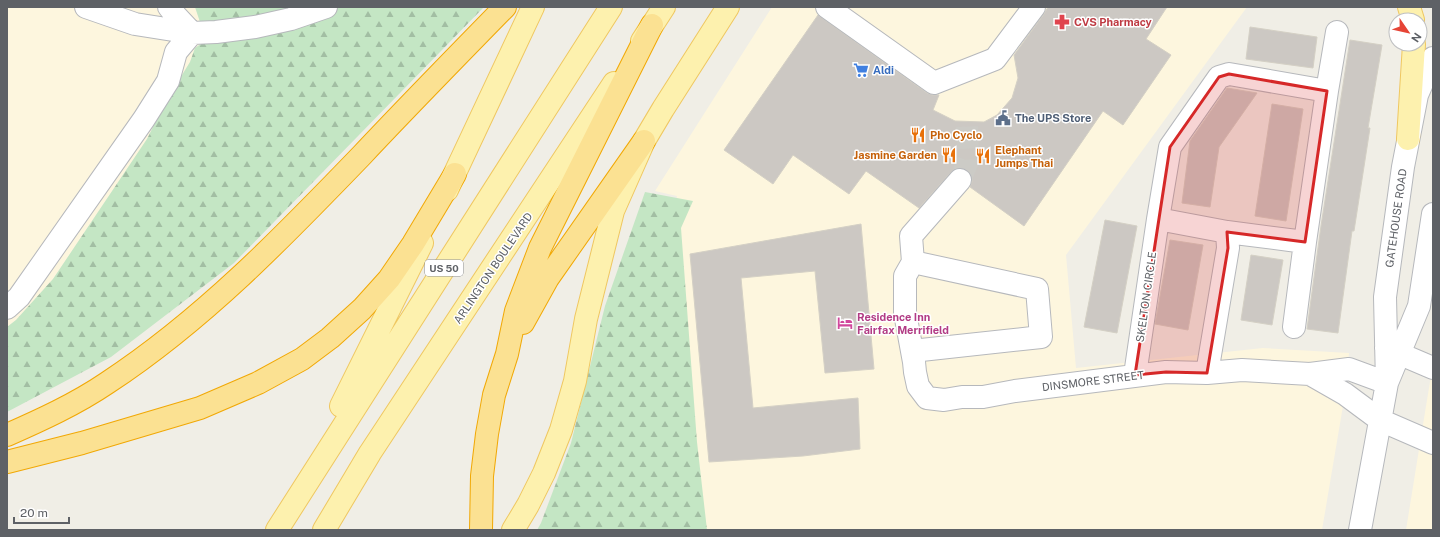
<svg xmlns="http://www.w3.org/2000/svg" width="1440" height="537" viewBox="0 0 1440 537" font-family="'Public Sans',sans-serif">
  <defs>
    <pattern id="forest-firs" width="22" height="20" patternUnits="userSpaceOnUse"><rect width="22" height="20" fill="#c4e6c4"/><path d="M5 1l3.5 6h-7zM16 11l3.5 6h-7z" fill="#a2bea3"/></pattern>
  </defs>
  <rect width="100%" height="100%" fill="#f0eee6"/>
  <!-- commercial -->
  <path fill="#fdf6de" d="M 7,7 L 195,7 L 202,28 L 202,43 L 195,48 L 190,62 L 166,101 L 147,139 L 53,279 L 16,320 L 7,327 Z
    M 772,7 L 1247,7 L 1066,255 L 1076,368 L 1263,348 L 1349,353 L 1345,394 L 1322,530 L 620,530 L 662,303 L 677,196 L 655,191 Z
    M 1433,364 L 1433,530 L 1406,530 L 1426,406 Z"/>
  <!-- forest -->
  <path fill="url(#forest-firs)" d="M 195,7 L 484,7 L 234,263 L 111,357 L 7,412 L 7,327 L 16,320 L 53,279 L 147,139 L 166,101 L 190,62 L 195,48 L 202,43 L 202,28 Z
    M 645,192 L 693,201 L 681,228 L 697,442 L 707,530 L 537,530 L 541,523 L 571,443 L 605,306 Z"/>
  <!-- building -->
  <path fill="#ccc8c3" stroke="#d4d0c5" d="M 1048,7 L 1167,7 L 1146,39 L 1171,55 L 1123,125 L 1103,111 L 1024,226 L 970,187 L 972,182 L 972,176 L 968,170 L 963,168 L 956,168 L 951,172 L 919,208 L 866,171 L 849,194 L 793,155 L 773,184 L 724,150 L 818,15 L 927,93 L 932,95 L 939,95 L 933,110 L 955,121 L 984,122 L 997,115 L 1012,98 L 1018,78 L 1014,55 L 1044,14 Z
    M 1250,27 L 1317,37 L 1313,68 L 1246,59 Z
    M 1350,40 L 1382,45 L 1368,128 L 1370,128 L 1354,231 L 1352,231 L 1338,333 L 1307,329 L 1321,226 Z
    M 1227,88 L 1257,93 L 1219,147 L 1210,207 L 1182,203 L 1190,141 Z
    M 1272,104 L 1303,109 L 1286,221 L 1255,216 Z
    M 1105,220 L 1137,226 L 1117,333 L 1084,327 Z
    M 861,224 L 874,369 L 825,373 L 815,271 L 741,278 L 753,408 L 858,398 L 860,449 L 803,456 L 709,462 L 690,254 Z
    M 1170,240 L 1203,245 L 1188,330 L 1155,324 Z
    M 1251,255 L 1283,260 L 1272,325 L 1241,320 Z"/>
  <g fill="none" stroke-linecap="round" stroke-linejoin="round">
    <!-- minor-tunnel -->
    <path stroke="#cccbc6" stroke-width="22" stroke-dasharray="22 11" stroke-linecap="butt" d="M 960,180 L 968,161 L 967,122"/>
    <!-- minor casing -->
    <g stroke="#b6b8bc" stroke-width="24">
      <path id="minor" d="M 86,7 L 135,24 L 192,33 L 216,32 L 255,27 L 291,19 L 326,7
        M 169,7 L 176,16 L 192,33
        M 827,7 L 934,83 L 995,59 L 1034,7
        M 1327,91 L 1337,32
        M 913,262 L 911,236 L 960,180
        M 7,308 L 19,297 L 144,119 L 168,81 L 176,52 L 192,33
        M 1294,327 L 1305,242
        M 1386,348 L 1433,368
        M 912,351 L 1041,337 L 1037,289 L 913,262 L 905,276 L 905,313 L 914,362 L 915,372 L 918,386 L 927,398 L 944,400 L 962,397 L 983,397 L 1015,391 L 1166,372 L 1207,373 L 1242,370 L 1310,374 L 1349,369 L 1387,383
        M 1207,373 L 1228,248 L 1227,232
        M 1310,374 L 1345,394 L 1380,420 L 1433,443
        M 1135,375 L 1158,219 L 1170,147 L 1219,77 L 1229,74 L 1327,91 L 1305,242 L 1227,232 L 1158,219
        M 1387,383 L 1385,297 L 1403,167 L 1417,95 L 1433,58
        M 1360,530 L 1387,383 L 1419,306 L 1433,214"/>
    </g>
    <!-- major casing -->
    <g stroke="#efc760" stroke-width="24">
      <path id="major" d="M 1409,7 L 1413,20
        M 642,41 L 664,7
        M 1408,139 L 1414,44
        M 447,190 L 533,7
        M 341,406 L 422,243
        M 277,530 L 611,7
        M 324,530 L 370,453 L 614,83
        M 513,530 L 528,505 L 544,473 L 561,430 L 575,381 L 586,319 L 613,211 L 644,141 L 663,109 L 728,7"/>
    </g>
    <!-- highway casing -->
    <g stroke="#f1a805" stroke-width="24">
      <path id="highway" d="M 523,323 L 548,278 L 644,141
        M 7,435 C 41,420 76,404 107,383 C 203,320 283,237 362,155 C 409,105 457,56 505,7
        M 7,462 L 82,443 L 200,408 L 258,383 L 302,359 L 330,338 L 362,309 L 389,279 L 413,244 L 455,174
        M 481,530 L 482,476 L 487,434 L 494,395 L 507,354 L 516,311 L 540,248 L 652,25"/>
    </g>
    <!-- minor -->
    <use href="#minor" stroke="#fff" stroke-width="22"/>
    <!-- major -->
    <use href="#major" stroke="#fdf1ae" stroke-width="22"/>
    <!-- highway -->
    <use href="#highway" stroke="#fbe192" stroke-width="22"/>
  </g>
  <!-- marked area -->
  <path fill="#d62828" fill-opacity="0.2" stroke="#d62828" stroke-width="3" stroke-linejoin="round" d="M 1229,74 L 1327,91 L 1305,242 L 1227,232 L 1228,248 L 1207,373 L 1166,372 L 1135,375 L 1170,147 L 1219,77 Z"/>
  <!-- icons -->
  <defs>
    <g id="pharmacy-bare" transform="scale(1.2)"><path d="M-2-6h4v4h4v4h-4v4h-4v-4h-4v-4h4Z" fill="#e0444e" stroke="#fff" stroke-width="2.5" paint-order="stroke"/></g>
    <g id="supermarket-bare" transform="scale(1.2)"><path d="M-6-5.5h2.5l.6 2H6L4.5 2H-2.5L-4.4-4H-6ZM-1.5 3.2a1.3 1.3 0 1 0 .1 0ZM3 3.2a1.3 1.3 0 1 0 .1 0Z" fill="#3f7fe0" stroke="#fff" stroke-width="2.5" paint-order="stroke"/></g>
    <g id="civic-bare" transform="scale(1.2)"><path d="M-.6-6.5H3V-4.5H.6V-3L4-1V1h2V6H-6V1h2V-1L-.6-3ZM-1.2 2.5V6h2.4V2.5Z" fill="#5c6f8a" stroke="#fff" stroke-width="2.5" paint-order="stroke"/></g>
    <g id="restaurant-bare" transform="scale(1.2)"><path d="M-5-6h1v4h1v-4h1v4h1v-4h1v5L-1.5 .5V6h-2V.5L-5-1ZM5-6V6H3V1.5H1.5Q1.5-4 5-6Z" fill="#e8710a" stroke="#fff" stroke-width="2.5" paint-order="stroke"/></g>
    <g id="hotel-bare" transform="scale(1.2)"><path d="M-6-4.5h1.5V1H6V5H4.5V3h-9V5H-6ZM-4 0a1.8 1.8 0 1 1 3.6 0ZM.5 0V-2.5h3Q6-2.5 6 0Z" fill="#d1479c" stroke="#fff" stroke-width="2.5" paint-order="stroke"/></g>
  </defs>
  <g fill-rule="evenodd">
    <use href="#pharmacy-bare" x="1062" y="22"/>
    <use href="#supermarket-bare" x="861" y="70"/>
    <use href="#civic-bare" x="1003" y="118"/>
    <use href="#restaurant-bare" x="918" y="135"/>
    <use href="#restaurant-bare" x="949" y="155"/>
    <use href="#restaurant-bare" x="983" y="156"/>
    <use href="#hotel-bare" x="845" y="323"/>
  </g>
  <g text-anchor="middle" stroke-width="3" stroke-linejoin="round" paint-order="stroke">
    <!-- shield labels -->
    <rect fill="#fff" stroke="#8e9094" stroke-width="1" x="425" y="260" width="38" height="16" rx="3"/>
    <g font-size="10" font-weight="bold" fill="#5e6166">
      <text x="444" y="272">US 50</text>
    </g>
    <!-- health labels -->
    <g font-size="11" font-weight="bold" fill="#be3a42" stroke="#fff" text-anchor="start">
      <text x="1074" y="26">CVS Pharmacy</text>
    </g>
    <!-- shop labels -->
    <g font-size="11" font-weight="bold" fill="#366cbe" stroke="#fff" text-anchor="start">
      <text x="873" y="74">Aldi</text>
    </g>
    <!-- service labels -->
    <g font-size="11" font-weight="bold" fill="#4e5e75" stroke="#fff" text-anchor="start">
      <text x="1015" y="122">The UPS Store</text>
    </g>
    <!-- food labels -->
    <g font-size="11" font-weight="bold" fill="#c56008" stroke="#fff" text-anchor="start">
      <text x="930" y="139">Pho Cyclo</text>
      <text x="995" y="154">Elephant<tspan x="995" dy="13">Jumps Thai</tspan></text>
      <text x="937" y="159" text-anchor="end">Jasmine Garden</text>
    </g>
    <!-- street labels -->
    <g font-size="11" fill="#5e6166" stroke="#fff">
      <text transform="translate(1396 218) rotate(-82)" y="4">GATEHOUSE ROAD</text>
      <text transform="translate(493 268) rotate(-56)" y="4">ARLINGTON BOULEVARD</text>
      <text transform="translate(1146 297) rotate(-82)" y="4">SKELTON CIRCLE</text>
      <text transform="translate(1093 381) rotate(-7)" y="4">DINSMORE STREET</text>
    </g>
    <!-- hotel labels -->
    <g font-size="11" font-weight="bold" fill="#b23c85" stroke="#fff" text-anchor="start">
      <text x="857" y="321">Residence Inn<tspan x="857" dy="13">Fairfax Merrifield</tspan></text>
    </g>
  </g>
  <!-- border -->
  <rect width="1440" height="537" fill="none" stroke="#5e6166" stroke-width="16"/>
  <!-- north arrow -->
  <g transform="translate(1408 32) rotate(124)"><circle r="19" fill="#ffffff" stroke="#bfc0c2"/>
  <path d="M0-3L7 15L0 10L-7 15Z" fill="#e64436"/>
  <text y="-6" font-size="11" font-weight="bold" text-anchor="middle" fill="#5e6166">N</text>
  </g>
  <!-- scale -->
  <path d="M14 517v6h55v-6" fill="none" stroke="#5e6166" stroke-width="2"/>
  <text x="20" y="517" font-size="12" fill="#5e6166" stroke="#ffffff" stroke-width="3" paint-order="stroke">20 m</text>
</svg>
